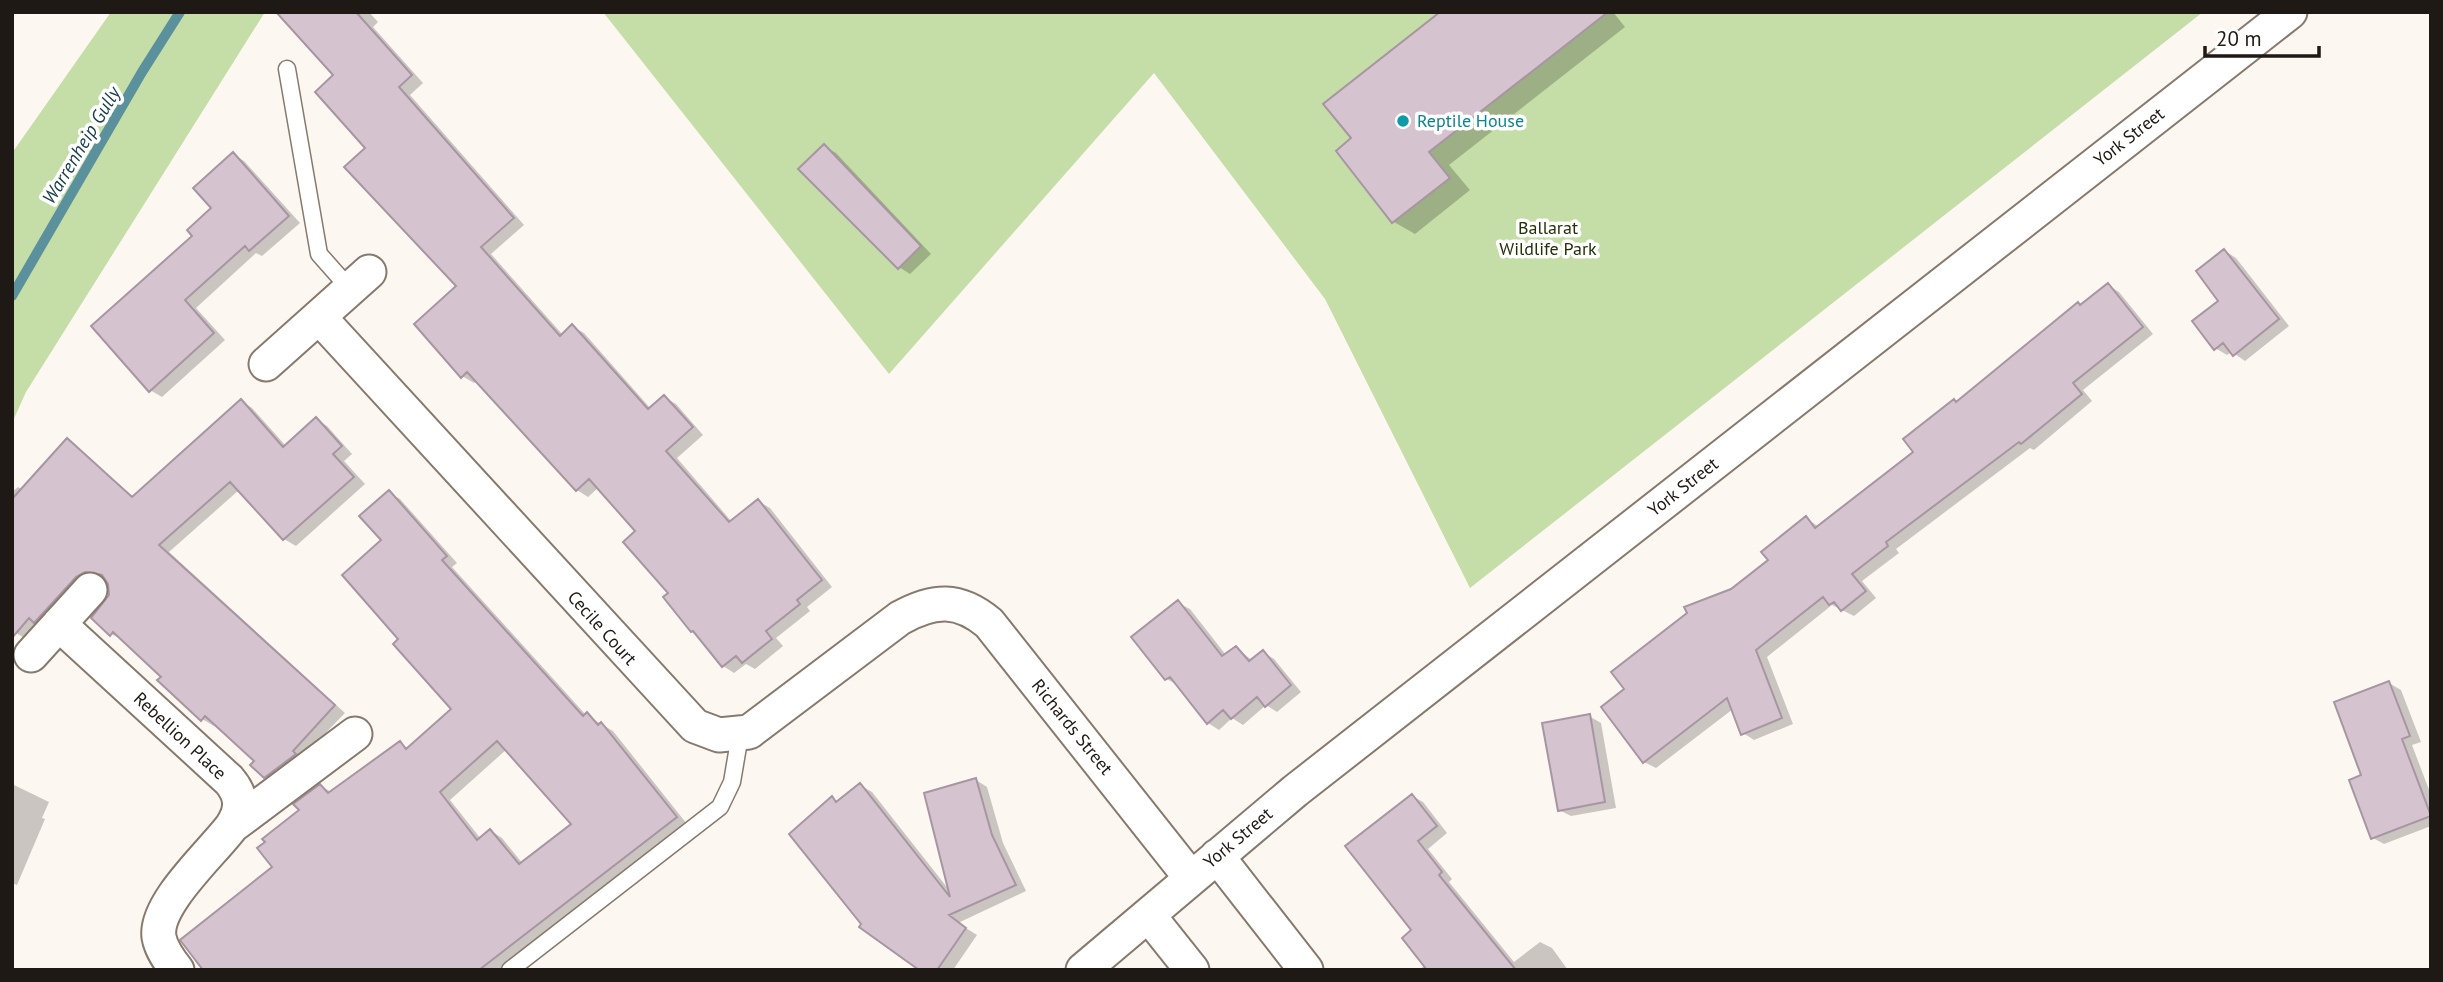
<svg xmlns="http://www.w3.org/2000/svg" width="2443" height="982" viewBox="0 0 2443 982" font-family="'PT Sans',sans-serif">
  <rect width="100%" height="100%" fill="#fdf7f2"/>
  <!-- green -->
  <path fill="#c5dda7" d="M 111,12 L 265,12 L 26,392 L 12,423 L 12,153 Z
    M 603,12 L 2203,12 L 1470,588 L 1325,299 L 1154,73 L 889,374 Z"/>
  <!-- shadow -->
  <path fill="#0003" fill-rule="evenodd" d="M 279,12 L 369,12 L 378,22 L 373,27 L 423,83 L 410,95 L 524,225 L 491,254 L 563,335 L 573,327 L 584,333 L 651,409 L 664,397 L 676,404 L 703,435 L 677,458 L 732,522 L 758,501 L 770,508 L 832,587 L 807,607 L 810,611 L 776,638 L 783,646 L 755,669 L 746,664 L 734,673 L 723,666 L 671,593 L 638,531 L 599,487 L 588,497 L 577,490 L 477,380 L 474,383 L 462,376 L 459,287 L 367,148 L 336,75 Z
    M 1442,12 L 1613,12 L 1625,27 L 1449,165 L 1470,190 L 1415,234 L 1394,222 L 1338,152 L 1353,138 Z
    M 824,146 L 836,153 L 931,254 L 910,274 L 899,267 Z
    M 233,154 L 244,161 L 300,223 L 262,256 L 256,253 L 196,308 L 225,340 L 162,397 L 150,390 L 195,236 L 214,208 Z
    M 2225,251 L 2236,258 L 2289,326 L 2245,361 L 2232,352 L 2227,355 L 2215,348 Z
    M 2108,285 L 2119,292 L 2153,334 L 2083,390 L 2092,401 L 2034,450 L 2030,448 L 1896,549 L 1899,553 L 1862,581 L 1876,598 L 1854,616 L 1832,605 L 1767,657 L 1793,724 L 1754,740 L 1743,733 L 1733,709 L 1656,768 L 1644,762 L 1626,689 L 1732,590 L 1771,561 L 1806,518 L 1819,527 L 1916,452 L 1957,403 L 2078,304 L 2082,306 Z
    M 241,401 L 252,408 L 286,446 L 316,419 L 327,426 L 352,454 L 344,461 L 365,484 L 296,546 L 284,539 L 239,490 L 169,552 L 345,713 L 277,783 L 265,776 L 256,761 L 215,724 L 214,726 L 202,719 L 124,640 L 111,634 L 93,618 L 111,594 L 110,583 L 104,577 L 97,577 L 27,640 L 12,630 L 12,492 L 18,487 L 23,490 L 68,441 L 134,497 Z
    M 389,493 L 400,499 L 457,563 L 452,567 L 586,715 L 613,731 L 687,824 L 498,970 L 206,970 L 275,868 L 302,810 L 321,786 L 331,792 L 400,743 L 409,749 L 453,709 L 401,639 L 383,541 ZM 507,749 L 574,824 L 523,864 L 502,838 L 491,831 L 481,839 L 450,800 Z
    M 1178,603 L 1190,609 L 1226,655 L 1236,648 L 1253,661 L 1263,652 L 1274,659 L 1301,692 L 1277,712 L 1266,705 L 1243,725 L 1232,718 L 1219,730 L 1208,723 L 1179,686 L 1167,679 Z
    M 2389,683 L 2401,690 L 2421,742 L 2412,745 L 2431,795 L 2431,826 L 2384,844 L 2373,838 L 2364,775 Z
    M 1589,716 L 1601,723 L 1616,808 L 1571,816 L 1559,810 Z
    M 976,780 L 987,787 L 1003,843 L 1026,891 L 958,923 L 977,935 L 953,970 L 942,970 L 863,924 L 832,799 L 839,803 L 860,785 L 872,792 L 950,891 Z
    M 12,784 L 49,802 L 42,818 L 45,819 L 17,885 L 12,883 Z
    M 1412,796 L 1423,802 L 1447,833 L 1428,849 L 1452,879 L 1449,882 L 1514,962 L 1540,942 L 1552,948 L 1568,970 L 1420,970 L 1425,964 L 1414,931 Z"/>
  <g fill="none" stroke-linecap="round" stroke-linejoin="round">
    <!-- stream -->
    <path stroke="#5a919c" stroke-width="10" d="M 12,296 L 142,72 L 180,12"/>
  </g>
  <!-- building -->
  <path fill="#d5c4cf" stroke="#a796a1" stroke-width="2" fill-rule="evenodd" d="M 276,12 L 356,12 L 412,75 L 399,87 L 514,218 L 481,247 L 560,336 L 572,324 L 648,409 L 664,395 L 693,427 L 666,451 L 729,522 L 758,499 L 822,580 L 797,600 L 800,604 L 766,631 L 772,639 L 742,663 L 736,656 L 722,667 L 693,631 L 691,632 L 663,597 L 668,593 L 623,542 L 635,531 L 589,479 L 576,491 L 467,372 L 461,378 L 414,324 L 456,286 L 344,167 L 365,148 L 315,92 L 333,75 Z
    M 1440,12 L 1608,12 L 1429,152 L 1450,178 L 1392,223 L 1336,151 L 1351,138 L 1323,104 Z
    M 824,144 L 921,246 L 898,269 L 798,169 Z
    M 233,152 L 289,216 L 249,251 L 245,246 L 185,300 L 214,333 L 149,392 L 91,326 L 192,236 L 187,230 L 211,208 L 193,188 Z
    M 2224,249 L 2279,319 L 2233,356 L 2223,343 L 2214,350 L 2192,321 L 2218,301 L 2196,271 Z
    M 2108,283 L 2143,327 L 2073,383 L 2082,394 L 2021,444 L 2019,442 L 1886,542 L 1888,546 L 1852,574 L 1866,591 L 1841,611 L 1834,602 L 1829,605 L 1823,597 L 1756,650 L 1782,718 L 1741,735 L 1727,698 L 1643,763 L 1601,707 L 1624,689 L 1611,672 L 1687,613 L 1684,607 L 1731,589 L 1768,560 L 1761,552 L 1806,516 L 1815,528 L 1913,452 L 1903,439 L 1954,399 L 1956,402 L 2078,302 L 2080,305 Z
    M 241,399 L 283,447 L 316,417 L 342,446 L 333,454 L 354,477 L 283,540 L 230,482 L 159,545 L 335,705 L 293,751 L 296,754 L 264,778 L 250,765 L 254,761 L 205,716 L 201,721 L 157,680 L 161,677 L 113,632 L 110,636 L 91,618 L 109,595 L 108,584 L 102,575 L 85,572 L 76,577 L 34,623 L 29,618 L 12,638 L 12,499 L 67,438 L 132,497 Z
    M 389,490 L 447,556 L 442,560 L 583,716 L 587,712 L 598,725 L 601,722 L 677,817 L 479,970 L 203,970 L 180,940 L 272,867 L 257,848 L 265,842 L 262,839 L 299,810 L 293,804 L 320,784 L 328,793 L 400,741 L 406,749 L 451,709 L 393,644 L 398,639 L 342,575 L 381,540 L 359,516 ZM 497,741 L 571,824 L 519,864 L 490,829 L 477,840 L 440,792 Z
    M 1178,600 L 1222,656 L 1236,646 L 1249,661 L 1263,650 L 1291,685 L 1265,707 L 1257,697 L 1231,719 L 1223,710 L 1207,724 L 1170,677 L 1165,680 L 1131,637 Z
    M 2389,681 L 2410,736 L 2402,739 L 2431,816 L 2371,839 L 2349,780 L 2361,775 L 2334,702 Z
    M 1590,714 L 1605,802 L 1558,811 L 1542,723 Z
    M 976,778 L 992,835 L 1016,885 L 949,915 L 966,928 L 937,970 L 919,970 L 859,927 L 861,924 L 789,834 L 832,796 L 836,802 L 860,783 L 950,897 L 924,793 Z
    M 1412,794 L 1437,826 L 1418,841 L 1442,872 L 1439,875 L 1516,970 L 1427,970 L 1402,938 L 1411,930 L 1345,846 Z"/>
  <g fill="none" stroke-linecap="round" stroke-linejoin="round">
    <!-- service casing -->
    <g stroke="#877a6d" stroke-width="19">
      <path id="service" d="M 287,69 L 319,254 L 350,289
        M 510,970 L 720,807 L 732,782 L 740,735"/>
    </g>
    <!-- minor casing -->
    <g stroke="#877a6d" stroke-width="37">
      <path id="minor" d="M 319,317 L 695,726 L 719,735 L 749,732 L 900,618 C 934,599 959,598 989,623 L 1191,878
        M 266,364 L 369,272
        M 59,624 L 229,780 C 242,795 243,809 232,826 C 213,852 154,904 159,937 C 161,949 169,960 177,970
        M 31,655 L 90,590
        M 232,826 L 355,734
        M 1217,856 L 1306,970
        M 1149,916 L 1192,970
        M 1083,970 L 1295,791 L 2290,12"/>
    </g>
    <!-- service -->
    <use href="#service" stroke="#fff" stroke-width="16"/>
    <!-- minor -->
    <use href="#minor" stroke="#fff" stroke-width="33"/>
  </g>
  <!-- markers -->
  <circle fill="#0f9aa8" stroke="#fff" stroke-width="2.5" cx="1403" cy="121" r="7"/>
  <g text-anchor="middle" stroke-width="7" stroke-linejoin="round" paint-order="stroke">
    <!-- culture labels -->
    <g font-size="18" fill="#0d838f" stroke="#fff" text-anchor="start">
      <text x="1417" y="127">Reptile House</text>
    </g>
    <!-- street labels -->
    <g font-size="18" fill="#1e1914" stroke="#fff">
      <text transform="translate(2129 137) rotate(-38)" y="6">York Street</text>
      <text transform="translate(1683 487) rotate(-38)" y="6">York Street</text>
      <text transform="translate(602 628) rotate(48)" y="6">Cecile Court</text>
      <text transform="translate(1072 727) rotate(51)" y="6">Richards Street</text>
      <text transform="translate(180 736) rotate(43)" y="6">Rebellion Place</text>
      <text transform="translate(1238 838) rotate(-40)" y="6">York Street</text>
    </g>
    <!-- park labels -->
    <g font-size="18" fill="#223207" stroke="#fff">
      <text x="1548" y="234">Ballarat<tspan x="1548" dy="21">Wildlife Park</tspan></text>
    </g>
    <!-- water labels -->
    <g font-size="19" font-style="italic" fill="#1b4049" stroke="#fff">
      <text transform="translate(81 145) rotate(-59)" y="7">Warrenheip Gully</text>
    </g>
  </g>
  <!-- border -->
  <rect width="2443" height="982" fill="none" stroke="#1e1914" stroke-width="28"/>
  <!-- scale -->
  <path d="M2205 46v10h114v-10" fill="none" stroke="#1e1914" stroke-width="3.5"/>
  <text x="2216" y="46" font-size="21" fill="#1e1914" stroke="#ffffff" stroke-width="5" paint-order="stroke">20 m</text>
</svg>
